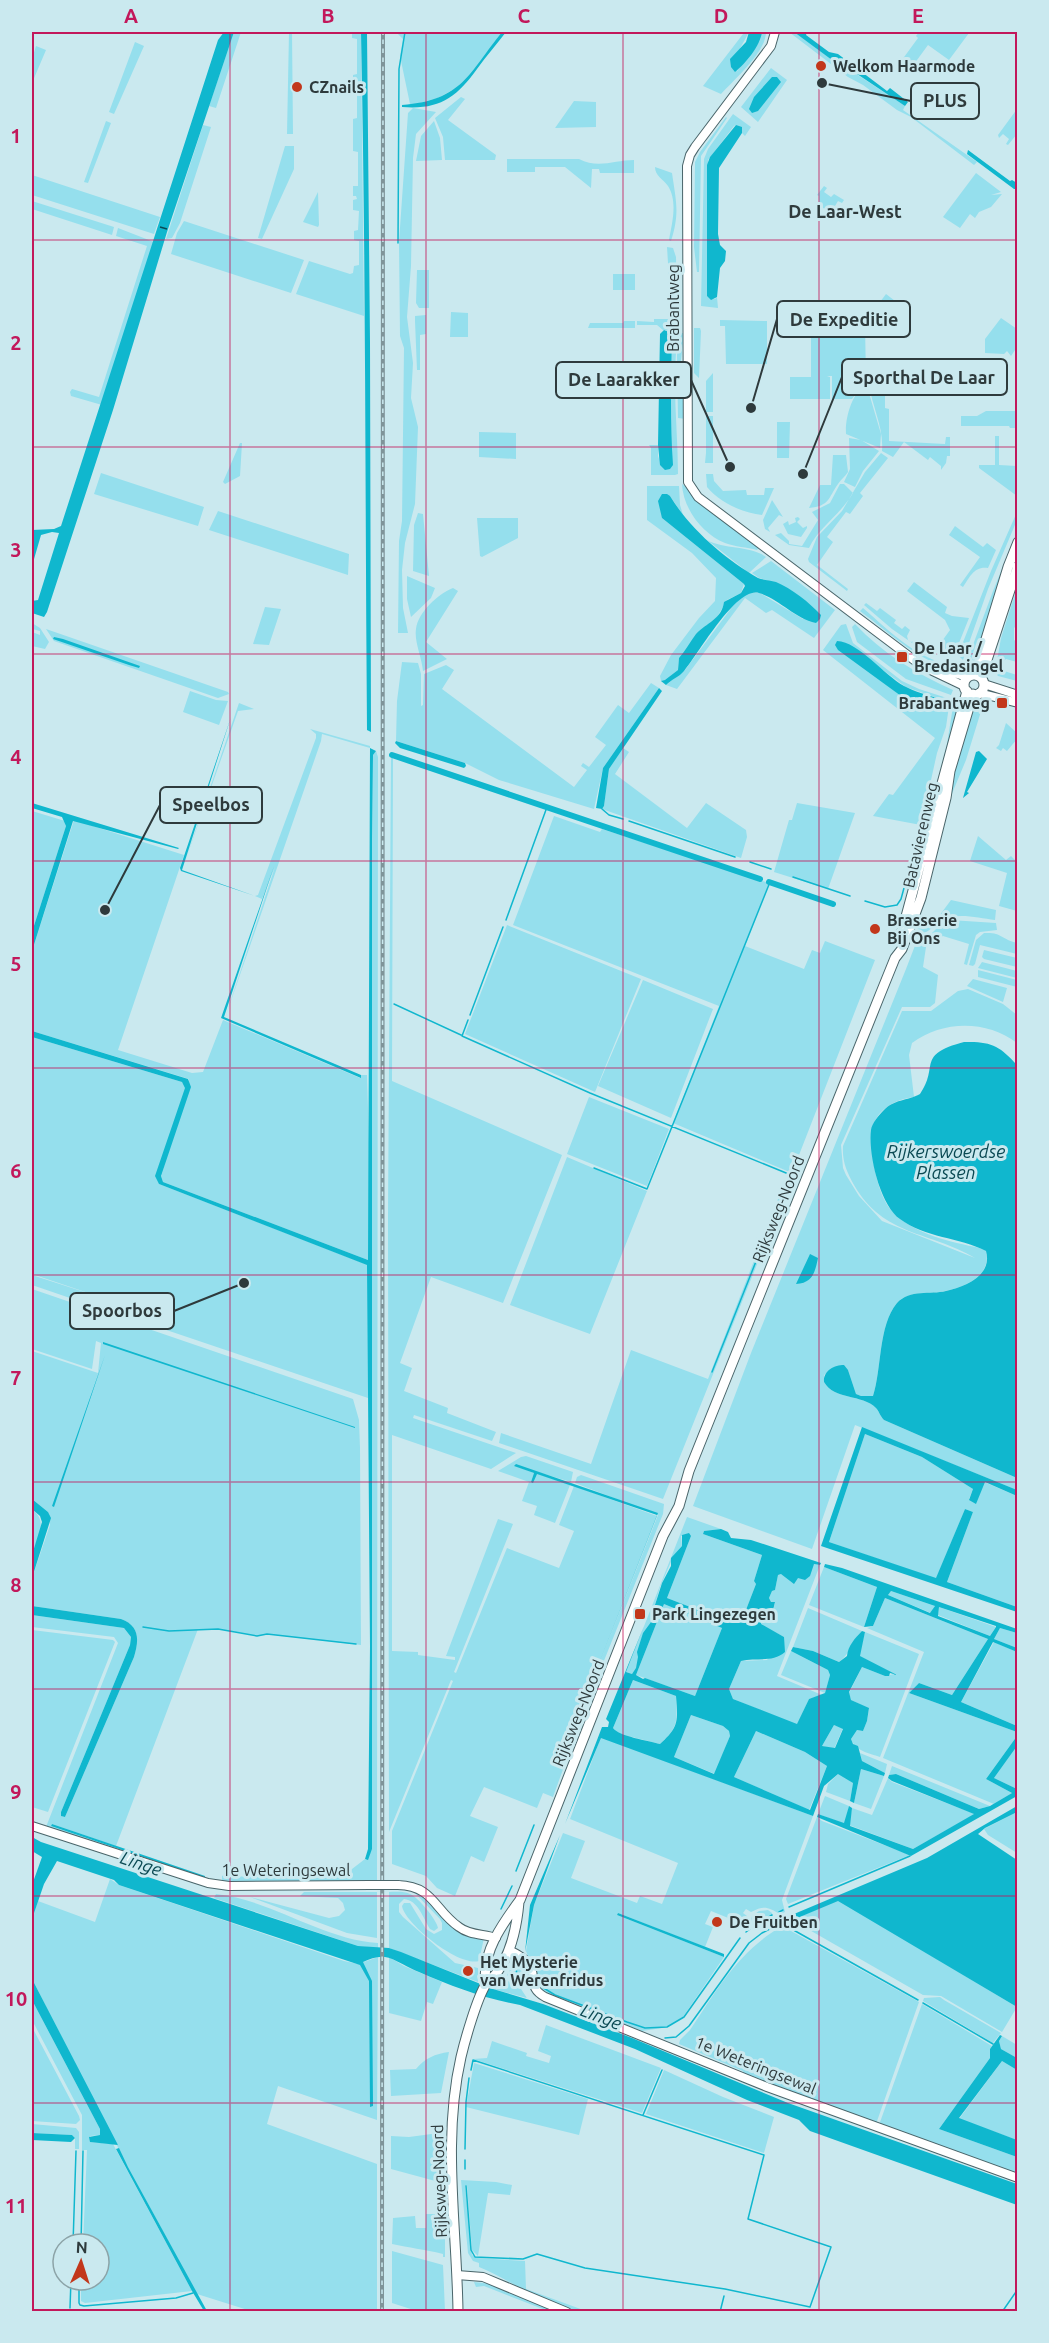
<svg xmlns="http://www.w3.org/2000/svg" width="1049" height="2343" viewBox="0 0 1049 2343" font-family="Ubuntu,sans-serif">
  <rect width="100%" height="100%" fill="#cae9ef"/>
  <!-- green -->
  <path fill="#95dfed" fill-rule="evenodd" d="M 234,32 L 241,32 L 216,108 L 209,106 Z
    M 289,32 L 292,32 L 293,134 L 287,134 Z
    M 352,32 L 361,32 L 364,316 L 296,294 L 309,261 L 350,274 L 353,273 L 354,266 L 359,265 L 359,241 L 354,240 L 354,231 L 358,230 L 359,211 L 353,210 L 353,200 L 357,199 L 356,196 L 353,196 L 353,186 L 358,186 L 358,152 L 353,151 L 353,119 L 357,118 L 357,88 L 353,87 L 353,75 L 357,74 L 357,39 L 352,38 Z
    M 396,32 L 502,32 L 465,83 L 438,98 L 412,105 L 410,104 L 400,56 L 403,39 Z
    M 749,32 L 737,54 L 737,71 L 757,45 L 762,32 L 766,32 C 766,52 735,79 721,94 L 703,86 L 743,34 Z
    M 789,32 L 794,32 L 852,74 L 853,72 L 905,106 L 903,110 L 977,162 L 974,165 L 911,117 L 897,110 L 863,85 L 848,77 Z
    M 919,32 L 966,32 L 969,33 L 949,60 L 928,45 L 909,71 L 899,64 L 918,38 L 916,36 Z
    M 135,42 L 144,46 L 114,114 L 109,112 Z
    M 36,46 L 46,50 L 32,83 L 32,59 Z
    M 771,68 L 787,80 L 758,122 L 741,107 Z
    M 461,97 L 465,99 L 448,120 L 496,155 L 495,160 L 445,160 L 443,137 L 435,118 Z
    M 574,101 L 596,102 L 596,127 L 555,128 Z
    M 413,108 L 436,112 L 416,134 L 413,158 L 411,266 L 407,317 L 413,363 L 411,398 L 418,427 L 415,504 L 405,543 L 402,570 L 403,608 L 408,633 L 398,633 L 399,541 L 402,521 L 404,348 L 400,336 L 399,242 L 408,113 Z
    M 1017,109 L 1017,134 L 1008,145 L 1006,144 L 1009,139 L 1003,134 L 999,138 L 998,135 Z
    M 733,114 L 751,127 L 745,136 L 742,133 L 742,129 L 736,125 L 734,126 L 708,160 L 707,296 L 715,299 L 717,297 L 718,308 L 701,306 L 704,159 L 708,149 Z
    M 726,117 L 727,118 L 701,156 L 699,272 L 697,272 L 694,247 L 695,162 L 700,152 Z
    M 106,121 L 111,123 L 88,183 L 84,182 Z
    M 434,121 L 440,138 L 442,160 L 416,161 L 421,136 Z
    M 203,125 L 211,127 L 180,223 L 172,238 L 166,239 Z
    M 285,146 L 294,146 L 294,169 L 262,239 L 258,238 Z
    M 507,159 L 579,159 C 598,169 615,160 634,160 L 634,173 L 600,173 L 599,169 L 592,169 L 591,188 L 565,167 L 535,167 L 535,172 L 507,172 Z
    M 655,167 L 672,173 C 676,201 680,213 671,241 L 669,240 C 672,223 678,202 668,186 C 663,179 655,176 655,167 Z
    M 976,173 L 1001,192 L 991,195 L 1002,194 L 991,207 L 979,212 L 975,218 L 970,214 L 960,228 L 943,217 Z
    M 32,175 L 160,217 L 154,234 L 32,195 Z
    M 824,186 L 827,188 L 824,192 L 831,197 L 834,194 L 844,200 L 842,203 L 838,201 L 835,206 L 838,209 L 819,208 L 819,196 L 817,195 Z
    M 318,192 L 319,225 L 318,227 L 303,222 Z
    M 32,201 L 114,227 L 112,235 L 32,209 Z
    M 184,221 L 304,260 L 291,293 L 171,254 L 177,233 Z
    M 118,228 L 154,242 L 102,405 L 71,396 L 70,392 L 72,389 L 99,397 L 147,246 L 116,236 Z
    M 667,247 L 673,248 L 676,257 L 677,314 L 673,316 L 674,290 L 669,279 Z
    M 417,270 L 429,270 L 429,308 L 419,308 L 416,303 Z
    M 613,274 L 635,274 L 635,290 L 613,290 Z
    M 886,294 L 899,304 L 903,301 L 898,308 L 901,310 L 901,319 L 873,319 L 877,313 L 874,310 Z
    M 451,312 L 468,313 L 468,337 L 450,337 Z
    M 426,315 L 426,334 L 420,335 L 420,370 L 417,370 L 415,321 L 415,316 Z
    M 1001,318 L 1017,329 L 1017,347 L 1011,356 L 1007,351 L 1004,354 L 985,353 L 985,339 Z
    M 654,319 L 671,319 L 680,323 C 670,374 678,425 678,474 L 675,475 L 651,475 L 651,448 L 649,445 L 658,445 L 658,459 L 670,423 L 672,338 L 666,330 L 663,330 L 657,325 L 637,325 L 637,321 L 654,322 Z
    M 720,320 L 767,321 L 767,364 L 726,364 L 725,326 L 720,326 Z
    M 624,321 L 635,321 L 635,328 L 588,328 L 590,323 L 623,323 Z
    M 811,324 L 865,324 L 866,380 L 852,399 L 832,399 L 832,376 L 827,376 L 830,377 L 830,399 L 790,399 L 790,377 L 811,377 Z
    M 694,328 L 700,328 L 701,331 L 699,378 L 694,373 Z
    M 681,333 L 684,333 L 680,370 L 684,371 L 686,389 L 686,419 L 678,418 L 677,355 Z
    M 713,373 L 713,412 L 706,412 L 706,381 Z
    M 885,379 L 885,408 L 889,409 L 889,441 L 945,444 L 946,437 L 950,437 L 950,456 L 947,456 L 946,463 L 941,470 L 941,466 L 930,457 L 928,460 L 904,442 L 893,457 L 882,451 C 884,427 872,407 869,384 L 870,382 Z
    M 866,383 L 881,434 L 880,448 L 846,434 C 845,417 852,394 866,383 Z
    M 986,411 L 1017,411 L 1017,428 L 1010,428 L 1009,426 L 961,426 L 961,416 L 977,416 Z
    M 706,416 L 713,416 L 713,463 L 705,463 L 706,453 Z
    M 777,422 L 790,422 L 789,458 L 777,458 Z
    M 479,432 L 516,433 L 516,459 L 479,457 Z
    M 995,436 L 999,436 L 999,465 L 1017,466 L 1017,496 L 979,468 L 979,465 L 995,465 Z
    M 849,438 L 861,440 L 879,451 L 863,471 L 855,487 L 844,482 L 850,469 Z
    M 240,443 L 242,443 L 240,476 L 225,484 L 223,482 Z
    M 881,453 L 888,458 L 860,493 L 863,496 L 850,514 L 846,512 L 827,537 L 833,542 L 817,565 L 848,589 L 847,591 L 809,562 L 808,559 L 817,537 L 842,511 L 865,472 Z
    M 833,455 L 846,455 L 848,472 C 845,477 841,479 838,484 C 828,498 830,506 809,508 L 820,485 L 831,485 Z
    M 101,473 L 204,507 L 198,526 L 94,494 Z
    M 706,474 L 713,474 L 714,481 L 723,491 L 746,490 L 747,495 L 764,495 L 765,488 L 774,488 L 762,515 C 743,513 720,503 707,487 Z
    M 682,484 L 760,546 L 757,550 C 747,547 735,547 725,543 C 702,534 683,508 682,484 Z
    M 840,484 L 844,484 L 853,493 C 841,514 819,527 809,548 L 789,545 L 775,535 L 781,533 L 789,541 L 789,544 L 802,546 L 818,520 L 812,512 L 830,503 Z
    M 647,486 L 679,486 L 680,505 L 683,515 L 670,496 L 662,518 L 744,584 L 741,593 L 727,600 L 717,617 L 697,633 L 687,651 L 679,658 L 678,670 L 665,681 L 661,681 L 660,676 L 671,655 L 699,618 L 715,601 L 716,578 L 692,553 L 647,520 Z
    M 772,500 L 783,517 L 779,515 L 768,528 L 770,532 L 765,529 L 763,520 Z
    M 218,511 L 349,554 L 348,575 L 209,530 Z
    M 1017,512 L 1017,520 L 988,589 L 963,660 L 958,655 L 991,571 Z
    M 418,513 L 423,514 L 429,576 L 413,571 L 414,525 Z
    M 798,517 L 800,519 L 797,522 L 803,528 L 807,526 L 807,528 L 801,537 L 788,534 L 783,524 L 788,521 L 789,525 L 796,522 L 795,518 Z
    M 477,518 L 518,518 L 518,538 L 482,557 L 480,556 Z
    M 955,526 L 983,547 L 987,543 L 996,550 L 988,568 C 974,566 970,577 963,587 L 960,585 L 980,557 L 949,535 Z
    M 1017,532 L 1017,538 L 975,663 L 967,661 L 993,591 Z
    M 707,540 C 725,550 750,545 766,557 L 749,573 Z
    M 771,561 L 835,610 L 814,638 L 772,610 L 766,613 L 745,598 L 677,689 L 666,685 L 685,670 L 735,603 L 748,593 L 760,593 L 803,619 L 810,605 L 779,584 L 759,578 L 752,573 Z
    M 407,576 L 435,588 L 431,598 L 411,617 L 407,599 Z
    M 914,582 L 947,607 L 945,613 L 952,616 L 969,618 L 955,653 L 937,648 L 950,630 L 945,620 L 907,591 Z
    M 453,588 L 458,591 L 426,642 L 447,659 L 423,671 C 422,658 414,641 416,629 C 418,612 438,594 453,588 Z
    M 1017,588 L 1017,625 L 1014,628 L 1014,640 L 1017,642 L 1017,662 L 1006,659 L 1001,664 L 1004,671 L 1017,675 L 1017,681 L 998,676 L 995,672 L 1001,638 Z
    M 866,603 L 877,611 L 880,608 L 896,620 L 894,623 L 902,629 L 905,626 L 910,630 L 907,636 L 908,640 L 911,642 L 916,640 L 931,651 L 928,654 L 892,629 L 864,605 Z
    M 265,607 L 281,609 L 269,645 L 253,644 Z
    M 863,608 C 892,633 920,663 960,666 L 959,671 C 920,663 891,634 860,611 Z
    M 32,623 L 40,628 L 49,642 L 45,649 L 32,646 L 32,632 L 40,635 L 40,631 L 32,629 Z
    M 846,624 L 853,643 L 902,681 L 919,689 L 950,699 L 946,727 L 937,753 L 921,825 L 873,816 L 889,794 L 893,795 L 935,738 L 823,650 L 841,625 ZM 847,644 L 906,687 L 940,699 L 941,704 L 909,700 L 901,696 L 836,646 Z
    M 855,624 C 882,653 917,674 953,690 L 951,695 L 906,679 L 857,642 L 852,627 Z
    M 46,629 L 228,692 L 229,694 L 218,698 L 54,641 Z
    M 402,662 L 418,663 L 421,674 L 421,706 L 423,705 L 424,674 L 446,665 L 454,670 L 442,689 L 574,787 L 587,770 L 581,766 L 583,763 L 589,767 L 606,745 L 595,737 L 618,705 L 629,713 L 651,683 L 659,688 L 603,768 L 594,809 L 499,780 L 465,763 L 396,741 L 397,701 Z
    M 190,691 L 216,700 L 228,701 L 219,725 L 183,712 Z
    M 954,700 L 961,705 L 914,881 L 947,744 Z
    M 239,703 L 254,709 L 238,711 L 182,870 Z
    M 975,706 L 982,708 L 966,760 L 951,796 L 949,794 L 971,707 Z
    M 1006,723 L 1017,733 L 1017,739 L 1007,751 L 1003,748 L 1001,751 L 996,748 L 999,745 Z
    M 310,729 L 370,746 L 370,748 L 322,734 L 321,741 L 225,1018 L 275,867 L 262,899 L 255,896 L 258,895 L 316,738 L 316,734 Z
    M 623,748 L 629,752 L 615,774 L 687,828 L 706,803 L 746,830 L 747,837 L 741,858 L 602,809 L 604,806 L 609,769 Z
    M 376,751 L 378,757 L 377,1882 L 222,1882 L 222,1876 L 226,1874 L 245,1877 L 269,1877 L 352,1869 L 365,1859 L 366,1860 L 372,1849 L 372,839 L 373,755 Z
    M 393,757 L 392,1081 L 562,1155 L 503,1303 L 431,1277 L 400,1363 L 412,1368 L 404,1391 L 448,1408 L 447,1413 L 496,1432 L 492,1441 L 414,1415 L 413,1418 L 516,1453 L 491,1469 L 392,1435 L 392,1651 L 418,1652 L 418,1655 L 455,1660 L 455,1657 L 446,1656 L 498,1519 L 513,1524 L 454,1672 L 456,1673 L 507,1548 L 559,1568 L 574,1531 L 559,1525 L 574,1486 L 657,1516 L 586,1697 L 658,1515 L 575,1483 L 577,1477 L 581,1475 L 664,1504 L 663,1514 L 587,1703 L 553,1797 L 543,1793 L 537,1808 L 484,1787 L 470,1816 L 498,1827 L 484,1862 L 471,1856 L 455,1896 L 437,1888 L 426,1876 L 392,1864 L 392,1831 L 453,1681 L 451,1680 L 389,1832 L 388,1218 L 391,758 Z
    M 797,803 L 855,813 L 828,889 L 774,872 L 789,820 L 792,820 Z
    M 32,811 L 65,821 L 66,826 L 32,932 Z
    M 554,816 L 600,832 L 602,829 L 769,883 L 745,946 L 804,969 L 812,950 L 820,953 L 825,941 L 875,960 L 792,1173 L 673,1123 L 719,1006 L 513,925 Z
    M 74,820 L 184,855 L 118,1050 L 192,1073 L 203,1072 L 223,1020 L 360,1078 L 361,1075 L 367,1075 L 370,1177 L 368,1260 L 163,1182 L 161,1176 L 189,1079 L 32,1031 L 32,951 Z
    M 978,836 L 1006,860 L 1011,856 L 1017,862 L 1017,911 L 999,906 L 1007,873 L 970,861 Z
    M 951,900 L 996,910 L 995,920 C 981,918 964,914 950,917 C 935,919 931,937 915,933 L 918,927 L 931,927 Z
    M 950,920 L 996,923 L 997,930 L 980,932 L 976,935 L 967,965 L 964,964 L 969,944 L 943,936 L 934,941 L 930,935 L 944,921 Z
    M 507,925 L 641,979 L 595,1092 L 465,1034 Z
    M 984,933 C 1002,932 1001,939 1017,943 L 1017,954 L 980,945 L 975,964 L 973,966 L 969,965 L 976,940 Z
    M 927,937 L 931,944 L 926,947 L 923,967 L 938,975 L 935,1003 L 930,1007 L 902,1007 L 841,1145 L 843,1168 L 846,1175 L 859,1196 L 882,1221 L 975,1258 C 930,1231 884,1237 854,1185 C 847,1172 842,1162 843,1146 L 902,1011 L 931,1011 L 958,991 L 968,989 L 1003,1004 L 1017,1015 L 1017,1043 C 987,1020 943,1020 912,1043 L 909,1055 L 914,1097 C 899,1099 884,1105 876,1119 C 866,1139 876,1195 892,1211 C 913,1234 951,1242 980,1248 L 986,1251 C 992,1276 965,1287 945,1291 C 930,1295 910,1289 897,1303 C 878,1326 882,1369 873,1396 L 861,1396 L 856,1394 L 848,1370 L 833,1368 L 824,1375 L 824,1382 C 834,1400 862,1394 876,1408 C 879,1411 880,1416 884,1420 L 1017,1478 L 1017,1490 L 855,1425 L 812,1549 L 693,1506 L 751,1353 L 906,969 L 916,943 L 915,938 Z
    M 984,950 L 1017,958 L 1017,967 L 984,959 L 982,957 Z
    M 982,962 L 1017,971 L 1017,978 L 978,968 Z
    M 978,970 L 1017,980 L 1017,987 L 978,977 Z
    M 973,979 L 1007,988 L 1003,1002 L 967,986 Z
    M 643,980 L 713,1009 L 671,1118 L 598,1086 Z
    M 32,1037 L 182,1082 L 186,1088 L 159,1184 L 368,1265 L 368,1398 L 113,1312 L 111,1309 L 113,1301 L 108,1300 L 105,1310 L 32,1285 L 32,1275 L 106,1299 L 32,1274 Z
    M 589,1097 L 669,1129 L 647,1186 L 567,1154 Z
    M 567,1157 L 647,1191 L 590,1334 L 510,1305 Z
    M 785,1181 L 788,1187 L 663,1499 L 499,1443 L 501,1433 L 591,1464 L 631,1350 L 708,1379 Z
    M 32,1289 L 353,1399 L 359,1420 L 360,1448 L 361,1645 L 267,1634 L 257,1636 L 218,1629 L 198,1629 L 116,1846 L 52,1824 L 51,1826 L 204,1878 L 213,1879 L 209,1881 L 46,1827 L 118,1643 L 114,1637 L 32,1627 L 32,1615 L 124,1628 L 131,1637 L 130,1645 L 61,1812 L 61,1816 L 65,1817 L 134,1657 C 139,1641 140,1626 121,1619 L 32,1606 L 32,1578 L 50,1525 L 48,1512 L 32,1499 L 32,1427 L 33,1426 L 32,1426 L 32,1351 L 98,1373 L 101,1343 L 96,1341 L 92,1369 L 32,1349 Z
    M 865,1434 L 922,1457 L 973,1489 L 969,1499 L 976,1503 L 984,1482 L 1017,1496 L 1017,1607 L 947,1582 L 973,1512 L 965,1509 L 936,1579 L 829,1542 Z
    M 526,1456 L 573,1472 L 571,1482 L 514,1465 L 534,1473 L 531,1482 L 533,1482 L 536,1473 L 570,1485 L 555,1523 L 534,1515 L 537,1506 L 522,1501 L 529,1482 L 498,1471 L 521,1457 Z
    M 32,1509 C 49,1523 37,1536 32,1555 Z
    M 687,1517 L 721,1529 L 704,1531 L 703,1534 L 762,1555 L 754,1581 L 756,1584 L 744,1615 L 728,1615 L 724,1620 L 667,1598 L 691,1536 L 681,1536 L 682,1546 L 674,1555 L 660,1587 L 654,1608 L 654,1618 L 636,1669 L 632,1674 L 626,1672 Z
    M 814,1564 L 820,1565 L 777,1676 L 822,1695 L 809,1699 L 797,1725 L 733,1699 L 729,1689 L 741,1661 L 767,1660 L 784,1637 L 761,1625 L 761,1620 L 772,1614 L 775,1603 L 771,1602 L 769,1598 L 772,1591 L 775,1590 L 778,1575 L 781,1574 L 797,1578 Z
    M 824,1567 L 877,1587 L 864,1627 L 809,1605 Z
    M 891,1591 L 935,1606 L 931,1613 L 888,1595 Z
    M 885,1598 L 988,1639 L 952,1695 L 919,1683 L 909,1693 L 1017,1732 L 1017,1736 L 986,1779 L 1012,1793 L 994,1804 L 883,1758 L 924,1652 L 867,1628 L 873,1626 Z
    M 664,1604 L 722,1628 L 695,1696 L 636,1675 Z
    M 939,1607 L 996,1627 L 990,1636 L 938,1615 Z
    M 808,1608 L 862,1631 C 852,1640 851,1653 839,1662 L 813,1651 L 793,1647 Z
    M 1000,1628 L 1017,1633 L 1017,1648 L 994,1639 Z
    M 32,1630 L 113,1640 L 115,1642 L 48,1812 L 32,1807 Z
    M 865,1632 L 919,1654 L 880,1757 C 869,1753 855,1751 851,1739 L 857,1730 L 863,1731 L 867,1721 L 869,1709 L 851,1700 L 849,1693 L 862,1667 L 885,1676 L 894,1674 L 859,1656 Z
    M 994,1642 L 1017,1652 L 1017,1726 L 961,1702 Z
    M 791,1651 L 828,1670 L 830,1675 L 825,1693 L 781,1675 Z
    M 633,1680 L 676,1696 C 677,1721 679,1727 660,1744 L 616,1733 L 613,1728 Z
    M 691,1715 L 723,1726 L 729,1731 L 730,1736 L 715,1774 L 674,1757 Z
    M 834,1725 L 843,1728 L 834,1749 L 822,1746 Z
    M 756,1731 L 805,1752 L 827,1766 L 809,1810 L 734,1777 Z
    M 601,1737 L 813,1816 L 782,1900 L 785,1912 L 780,1914 C 768,1907 764,1905 751,1912 L 746,1909 L 743,1913 L 747,1916 L 748,1926 L 711,1911 L 705,1924 L 713,1927 L 705,1947 L 618,1913 L 617,1915 L 724,1957 L 683,2017 L 671,2025 L 662,2028 L 642,2031 L 553,1997 L 540,1990 L 526,1951 L 534,1905 L 563,1833 L 585,1841 L 571,1878 L 637,1903 L 640,1896 L 662,1904 L 678,1863 L 570,1819 Z
    M 1017,1746 L 1017,1789 L 994,1778 Z
    M 860,1753 L 887,1764 L 885,1773 L 862,1761 Z
    M 892,1766 L 990,1806 L 979,1809 L 896,1774 L 889,1775 Z
    M 861,1769 L 884,1776 L 871,1809 L 854,1803 Z
    M 839,1773 L 853,1783 L 850,1801 L 826,1792 L 828,1784 Z
    M 888,1778 L 892,1782 L 975,1814 L 913,1849 L 849,1825 L 852,1808 L 872,1815 Z
    M 825,1796 L 849,1806 L 845,1824 L 818,1814 Z
    M 1017,1812 L 1017,1853 L 988,1835 L 984,1829 Z
    M 817,1817 L 822,1821 L 910,1855 L 788,1904 L 786,1899 Z
    M 110,1879 L 119,1885 L 344,1961 L 358,1964 L 378,1957 L 377,2120 L 278,2086 L 267,2124 L 377,2164 L 377,2311 L 251,2311 L 197,2294 L 128,2167 L 32,1979 L 32,1919 L 38,1901 L 95,1922 Z
    M 412,1890 L 426,1898 L 441,1915 L 484,1938 L 479,1961 C 459,1967 405,1924 402,1906 L 404,1903 L 410,1903 L 426,1929 L 434,1934 L 442,1930 L 442,1923 L 440,1919 Z
    M 304,1892 L 377,1892 L 377,1938 L 347,1933 L 250,1897 L 329,1918 L 339,1916 L 345,1910 L 343,1903 L 338,1898 L 300,1896 Z
    M 389,1892 C 395,1892 404,1891 410,1894 C 418,1897 437,1920 438,1928 L 434,1931 L 430,1929 C 423,1918 418,1900 404,1899 L 399,1904 L 399,1912 L 403,1917 L 455,1963 L 478,1968 L 478,1982 L 389,1948 Z
    M 216,1894 C 272,1900 321,1939 378,1943 L 378,1948 L 358,1946 L 214,1898 Z
    M 838,1900 L 1017,2007 L 1002,2032 L 941,1996 L 923,1995 L 799,1924 L 795,1919 Z
    M 768,1910 L 772,1913 L 773,1918 L 754,1928 L 751,1922 L 752,1916 L 759,1911 Z
    M 782,1926 L 919,2002 L 876,2124 L 744,2075 L 743,2071 L 679,2044 L 680,2040 L 690,2030 C 718,1988 738,1952 782,1926 Z
    M 389,1957 L 404,1966 L 442,1982 L 433,2004 L 427,2002 L 421,2021 L 389,2013 Z
    M 518,1957 C 525,1964 529,1973 529,1983 C 521,1986 514,1979 507,1975 Z
    M 503,1978 L 521,1989 L 527,1998 L 493,1989 Z
    M 940,1997 L 944,2000 L 1001,2033 L 993,2043 L 923,2001 L 924,1998 Z
    M 32,2000 L 100,2129 L 100,2135 L 90,2136 L 90,2142 L 113,2144 L 192,2291 L 85,2303 L 81,2301 L 81,2280 L 99,2280 L 99,2244 L 83,2244 L 87,2150 L 82,2150 L 82,2115 L 32,2020 Z
    M 922,2004 L 992,2046 L 990,2049 L 990,2058 L 939,2129 L 1017,2157 L 1017,2174 L 879,2125 Z
    M 546,2025 L 661,2068 L 642,2113 L 473,2059 L 487,2058 L 492,2041 L 527,2053 L 526,2056 L 549,2063 L 551,2056 L 538,2051 Z
    M 32,2027 L 79,2116 L 80,2120 L 76,2124 L 32,2121 Z
    M 1002,2036 L 1017,2045 L 1017,2058 L 1001,2049 L 999,2041 Z
    M 449,2052 L 441,2093 L 391,2096 L 390,2070 L 416,2069 C 425,2058 435,2054 449,2052 Z
    M 1002,2061 L 1017,2070 L 1017,2140 L 959,2119 Z
    M 474,2063 L 588,2099 L 579,2135 L 466,2107 Z
    M 664,2070 L 723,2097 L 774,2117 L 764,2153 L 646,2114 Z
    M 32,2124 L 76,2128 L 79,2132 L 79,2149 L 75,2149 L 75,2138 L 72,2135 L 32,2133 Z
    M 439,2133 L 441,2180 L 439,2182 L 391,2169 L 391,2136 L 409,2137 Z
    M 461,2180 L 496,2182 L 512,2185 L 510,2195 L 488,2193 L 478,2256 L 472,2250 L 467,2186 L 465,2186 L 472,2255 L 478,2258 L 525,2261 L 526,2289 L 586,2311 C 549,2311 512,2280 479,2267 L 479,2263 L 473,2261 L 468,2253 Z
    M 426,2214 L 445,2214 L 445,2257 L 443,2257 L 443,2254 C 424,2249 409,2248 392,2244 L 393,2218 L 415,2216 L 416,2228 L 426,2228 Z
    M 392,2251 L 443,2265 L 445,2311 L 417,2311 L 392,2303 Z
    M 474,2282 L 492,2284 L 558,2311 L 548,2311 L 484,2286 L 476,2287 Z"/>
  <!-- water -->
  <path fill="#10b7ce" fill-rule="evenodd" d="M 224,32 L 234,32 L 167,232 L 113,410 L 47,612 L 44,617 L 32,613 L 32,601 L 38,600 L 59,533 L 52,532 L 41,535 L 32,566 L 32,530 L 54,529 L 61,526 L 218,40 Z
    M 361,32 L 367,32 L 370,342 L 371,732 L 367,730 C 365,497 366,264 361,32 Z
    M 502,32 L 506,32 C 497,44 486,56 477,69 C 456,98 439,110 402,107 L 402,105 C 463,100 468,74 502,32 Z
    M 749,32 L 762,32 C 760,46 746,63 735,72 L 731,67 L 730,59 L 746,42 Z
    M 794,32 L 807,32 L 806,35 L 829,52 L 838,54 L 887,91 L 890,88 L 908,102 L 905,106 L 854,72 L 851,74 Z
    M 772,77 L 777,77 L 781,82 L 758,111 L 752,113 L 749,109 L 754,97 Z
    M 736,125 L 742,127 L 742,133 L 719,168 L 718,234 L 720,245 L 726,251 L 725,261 L 720,268 L 717,297 L 711,300 L 707,296 L 707,165 L 710,157 Z
    M 968,150 L 1010,181 L 1012,180 L 1017,183 L 1017,189 L 1014,189 L 967,154 Z
    M 664,330 L 669,332 L 672,338 C 671,381 670,423 673,465 L 670,469 L 665,470 L 660,465 L 658,445 L 660,334 Z
    M 662,494 L 667,494 L 670,496 C 690,529 725,559 758,578 C 763,580 770,580 776,582 C 791,588 810,603 821,615 L 820,619 L 816,623 C 794,618 779,599 759,593 C 736,586 698,655 684,671 C 679,677 672,679 666,685 L 661,681 L 665,680 L 678,670 L 679,658 C 686,650 690,642 696,634 C 706,623 722,619 724,602 L 741,593 L 745,586 L 744,584 L 662,518 L 658,501 Z
    M 54,637 L 63,639 L 140,666 L 139,668 L 129,665 L 53,639 Z
    M 837,641 C 859,642 884,675 904,686 C 915,692 928,695 940,699 L 941,704 L 939,708 L 932,710 L 901,696 L 838,650 L 835,645 Z
    M 659,688 L 662,691 L 609,769 L 604,806 L 602,809 L 596,808 L 603,768 Z
    M 231,717 L 182,870 L 255,896 L 181,871 L 180,868 Z
    M 396,741 L 465,763 L 466,766 L 464,768 L 400,748 L 395,743 Z
    M 370,748 L 376,751 L 373,755 L 372,839 L 372,1849 L 368,1860 L 365,1859 L 368,1849 L 370,1646 L 367,1265 L 159,1184 L 155,1176 L 185,1088 L 182,1082 L 32,1037 L 32,1031 L 188,1079 L 191,1087 L 161,1176 L 163,1182 L 368,1260 Z
    M 979,751 L 987,759 L 967,792 L 969,793 L 963,798 L 976,752 Z
    M 32,803 L 179,848 L 178,849 L 73,821 L 32,951 L 32,932 L 66,826 L 62,817 L 32,808 Z
    M 274,866 L 224,1017 L 361,1075 L 361,1078 L 221,1018 Z
    M 964,1042 C 991,1041 1000,1046 1017,1065 L 1017,1478 L 884,1420 C 880,1416 879,1411 876,1408 C 862,1394 834,1400 824,1382 C 823,1371 834,1365 844,1365 L 848,1370 L 856,1394 L 861,1396 L 873,1396 C 882,1369 878,1326 897,1303 C 910,1289 930,1295 946,1291 C 964,1287 993,1276 986,1251 C 959,1237 925,1238 900,1219 C 880,1205 868,1154 871,1130 C 872,1123 879,1115 883,1111 C 894,1099 907,1101 920,1094 C 940,1066 915,1055 964,1042 Z
    M 810,1254 L 818,1258 C 815,1272 813,1283 796,1284 Z
    M 103,1342 L 355,1427 L 355,1428 L 103,1344 Z
    M 105,1355 L 54,1507 L 52,1506 Z
    M 862,1427 L 1017,1490 L 1017,1496 L 985,1482 L 976,1504 L 969,1500 L 973,1489 L 922,1457 L 865,1434 L 829,1542 L 936,1578 L 965,1509 L 973,1512 L 947,1582 L 1017,1607 L 1017,1612 L 821,1546 Z
    M 516,1464 L 658,1513 L 586,1697 L 657,1515 L 537,1474 L 533,1483 L 531,1482 L 534,1473 L 514,1466 Z
    M 32,1499 L 48,1512 L 51,1518 L 32,1578 L 32,1555 L 42,1522 L 40,1516 L 32,1509 Z
    M 721,1529 L 728,1532 L 731,1538 L 751,1540 L 821,1563 L 820,1565 L 814,1564 L 810,1576 L 805,1580 L 798,1578 L 794,1584 L 781,1574 L 778,1575 L 775,1590 L 772,1591 L 769,1598 L 771,1602 L 775,1602 L 772,1614 L 773,1620 L 766,1622 L 761,1620 L 761,1624 L 784,1637 L 785,1652 C 773,1663 756,1657 741,1661 L 729,1689 L 733,1699 L 797,1724 L 809,1699 L 825,1693 L 830,1675 L 828,1670 L 791,1651 L 793,1647 L 813,1651 L 839,1662 L 847,1656 C 848,1646 855,1638 862,1631 L 865,1632 L 860,1656 L 897,1675 L 890,1673 L 889,1676 L 885,1676 L 862,1667 L 849,1692 L 851,1700 L 869,1708 L 867,1721 L 863,1731 L 857,1730 L 851,1739 L 853,1744 L 858,1746 L 862,1761 L 885,1773 L 884,1776 L 861,1769 L 854,1803 L 850,1801 L 853,1783 L 838,1774 L 824,1786 L 813,1816 L 601,1738 L 565,1824 L 602,1727 L 608,1727 L 609,1722 L 606,1719 L 644,1626 L 626,1672 L 632,1674 L 636,1668 L 638,1657 L 637,1652 L 643,1633 L 654,1618 L 654,1608 L 662,1583 L 671,1566 L 671,1558 L 682,1546 L 682,1535 L 689,1533 L 691,1536 L 667,1598 L 724,1620 L 728,1615 L 744,1615 L 756,1584 L 754,1581 L 762,1555 L 703,1534 L 704,1531 ZM 664,1604 L 722,1628 L 695,1696 L 645,1678 L 643,1679 L 636,1675 ZM 633,1680 L 676,1696 C 678,1721 679,1727 660,1744 C 649,1741 618,1736 613,1728 ZM 691,1715 L 723,1726 L 729,1731 L 730,1736 L 714,1774 L 674,1757 ZM 834,1725 L 843,1729 L 835,1748 L 822,1746 ZM 756,1731 L 805,1752 L 827,1766 L 810,1810 L 734,1777 Z
    M 825,1564 L 842,1568 L 1017,1629 L 1017,1633 L 1000,1628 L 994,1639 L 1017,1648 L 1017,1652 L 993,1642 L 961,1702 L 1017,1726 L 1017,1732 L 909,1693 L 919,1683 L 952,1695 L 988,1639 L 885,1598 L 873,1626 L 864,1627 L 877,1587 L 824,1567 ZM 891,1591 L 935,1606 L 930,1613 L 888,1595 ZM 939,1607 L 996,1626 L 996,1627 L 990,1636 L 938,1616 Z
    M 32,1606 L 121,1619 C 140,1626 139,1640 134,1657 L 65,1817 L 61,1816 L 61,1812 L 130,1645 L 131,1637 L 124,1628 L 32,1615 Z
    M 1017,1736 L 1017,1746 L 994,1778 L 1017,1789 L 1017,1796 L 911,1856 L 817,1817 L 818,1814 L 844,1823 L 849,1806 L 852,1808 L 850,1826 L 913,1849 L 974,1814 L 892,1781 L 888,1778 L 889,1775 L 896,1774 L 979,1809 L 990,1806 L 1012,1793 L 986,1779 Z
    M 1017,1806 L 1017,1812 L 985,1828 L 978,1834 L 1017,1860 L 1017,2007 L 838,1901 L 795,1919 L 793,1917 L 794,1914 L 927,1858 Z
    M 52,1824 L 205,1876 L 205,1878 L 51,1826 Z
    M 560,1835 L 534,1905 L 525,1952 L 530,1905 Z
    M 32,1837 L 41,1842 L 358,1946 L 389,1948 L 401,1952 L 493,1989 L 543,2004 L 632,2038 L 788,2103 L 1017,2184 L 1017,2205 L 810,2131 L 799,2120 L 747,2100 L 635,2049 L 520,2005 C 486,1999 451,1986 419,1972 C 410,1969 394,1958 385,1957 C 378,1956 370,1959 363,1962 L 372,1981 L 373,2106 L 370,2107 L 369,1981 L 360,1965 L 119,1885 L 114,1880 L 57,1861 L 44,1884 L 32,1919 L 32,1885 L 42,1857 L 32,1851 Z
    M 618,1913 L 724,1954 L 724,1957 L 617,1915 Z
    M 32,1979 L 118,2145 L 90,2142 L 89,2137 L 100,2135 L 100,2129 L 32,2000 Z
    M 1000,2035 L 1002,2036 L 999,2041 L 1001,2049 L 1017,2058 L 1017,2070 L 1002,2061 L 959,2118 L 1017,2140 L 1017,2157 L 939,2129 L 990,2058 L 990,2049 Z
    M 32,2133 L 72,2135 L 75,2138 L 71,2142 L 32,2140 Z
    M 119,2148 L 128,2167 L 207,2311 L 204,2311 L 192,2291 L 116,2149 Z"/>
  <g fill="none" stroke-linecap="round" stroke-linejoin="round">
    <!-- stream -->
    <path stroke="#10b7ce" stroke-width="1.5" d="M 398,243 L 399,69 L 405,32
      M 602,809 L 609,815 L 623,819
      M 629,821 L 735,857
      M 750,862 L 771,869
      M 908,873 L 920,826
      M 793,877 L 850,896
      M 865,901 L 885,907 L 897,905 L 901,899 L 907,877
      M 506,920 L 547,807
      M 394,1004 L 461,1035
      M 470,1015 L 503,927
      M 468,1020 L 462,1036 L 590,1093 L 791,1175
      M 594,1168 L 647,1189 L 770,882
      M 712,1372 L 788,1181
      M 143,1627 L 169,1631 L 218,1629 L 257,1636 L 267,1634 L 356,1644
      M 516,1871 L 534,1825
      M 789,1907 L 910,1856
      M 501,1909 L 512,1886
      M 779,1912 L 783,1910
      M 781,1923 L 918,2000
      M 754,1926 L 772,1915
      M 746,1932 L 750,1929
      M 519,1964 L 516,1968 L 517,1975 L 525,1981
      M 537,1980 L 542,1987 L 555,1995 L 627,2022 L 645,2028 L 667,2027 L 684,2017 L 740,1938
      M 923,2003 L 993,2044
      M 665,2038 L 676,2037 L 689,2026 L 749,1943 L 762,1933 L 787,1920
      M 643,2115 L 662,2070
      M 465,2149 L 466,2102 L 469,2078
      M 465,2160 L 465,2169
      M 466,2186 L 471,2250 L 475,2257 L 523,2259 L 537,2254 L 585,2268 L 725,2289 L 810,2307 L 831,2247 L 748,2219 L 764,2155 L 473,2060 L 471,2070
      M 73,2244 L 76,2151
      M 81,2244 L 83,2151
      M 79,2280 L 79,2303 L 80,2305 L 84,2306 L 176,2298 L 193,2293
      M 70,2308 L 71,2280
      M 720,2312 L 724,2296
      M 1002,2312 L 1018,2289"/>
    <!-- canal -->
    <path stroke="#10b7ce" stroke-width="6" d="M 392,755 L 760,879
      M 769,882 L 833,904"/>
    <!-- ferry -->
    <path stroke="#0a4953" stroke-width="1.5" stroke-dasharray="8 6" stroke-linecap="butt" d="M 160,227 L 167,229"/>
    <!-- tertiary casing -->
    <g stroke="#4a656a" stroke-width="10">
      <path id="tertiary" d="M 775,32 L 771,46 L 695,147 L 690,155 L 687,166 L 688,482 L 698,497 L 922,666 L 964,686
        M 941,669 L 967,677
        M 984,684 L 1018,695
        M 979,693 L 1018,703
        M 32,1826 L 208,1883 L 229,1886 L 370,1885
        M 398,1885 C 434,1886 434,1910 459,1927 C 469,1935 484,1934 496,1938
        M 509,1950 C 517,1954 527,1959 531,1968 C 536,1981 529,1988 545,1997 L 767,2087 L 1018,2178
        M 457,2275 L 483,2277 L 567,2312"/>
    </g>
    <!-- secondary casing -->
    <g stroke="#4a656a" stroke-width="11">
      <path id="secondary" d="M 975,675 L 1008,567 L 1018,542
        M964 685a10 10 0 1 1 20 0a10 10 0 1 1-20 0Z
        M 981,678 L 1018,566
        M 901,935 L 967,691
        M 486,1983 C 481,1953 503,1923 520,1900 L 663,1536 L 679,1506 L 689,1471 L 880,995 L 895,958 L 902,949 L 921,898 L 946,798 L 950,771 L 973,694
        M 458,2312 C 457,2228 442,2140 461,2057 C 465,2040 477,1998 486,1984 C 489,1980 495,1976 498,1971 C 512,1951 517,1925 519,1902"/>
    </g>
    <!-- tertiary -->
    <use href="#tertiary" stroke="#fff" stroke-width="8"/>
    <!-- secondary -->
    <use href="#secondary" stroke="#fff" stroke-width="9"/>
    <!-- rail casing -->
    <g stroke="#7f9499" stroke-width="4">
      <path id="rail" d="M 382,2312 L 383,32"/>
    </g>
    <!-- rail -->
    <use href="#rail" stroke="#cae9ef" stroke-width="1.5" stroke-dasharray="4.5" stroke-linecap="butt"/>
    <!-- tertiary-bridge casing -->
    <g stroke="#4a656a" stroke-width="10" stroke-linecap="butt">
      <path id="tertiary-bridge" d="M 370,1885 L 398,1885"/>
    </g>
    <!-- tertiary-bridge -->
    <use href="#tertiary-bridge" stroke="#fff" stroke-width="8"/>
  </g>
  <!-- grid -->
  <path fill="none" stroke="#c2185b" stroke-width="1.5" stroke-opacity="0.55" d="M 230,32 L 230,2312M 426,32 L 426,2312M 623,32 L 623,2312M 819,32 L 819,2312M 32,240 L 1018,240M 32,447 L 1018,447M 32,654 L 1018,654M 32,861 L 1018,861M 32,1068 L 1018,1068M 32,1275 L 1018,1275M 32,1482 L 1018,1482M 32,1689 L 1018,1689M 32,1896 L 1018,1896M 32,2103 L 1018,2103"/>
  <!-- markers -->
  <g fill="#c2371b" stroke="#cae9ef" stroke-width="2">
    <circle cx="821" cy="66" r="6"/>
    <circle cx="297" cy="87" r="6"/>
    <rect x="896" y="651" width="12" height="12" rx="3"/>
    <rect x="996" y="697" width="12" height="12" rx="3"/>
    <circle cx="875" cy="929" r="6"/>
    <rect x="634" y="1608" width="12" height="12" rx="3"/>
    <circle cx="717" cy="1922" r="6"/>
    <circle cx="468" cy="1971" r="6"/>
  </g>
  <g text-anchor="middle" stroke-width="6" stroke-linejoin="round" paint-order="stroke">
    <!-- poi labels -->
    <g font-size="16" font-weight="bold" fill="#2e3a3c" stroke="#cae9ef" text-anchor="start">
      <text x="833" y="72">Welkom Haarmode</text>
      <text x="309" y="93">CZnails</text>
      <text x="914" y="654">De Laar /<tspan x="914" dy="18">Bredasingel</tspan></text>
      <text x="990" y="709" text-anchor="end">Brabantweg</text>
      <text x="887" y="926">Brasserie<tspan x="887" dy="18">Bij Ons</tspan></text>
      <text x="652" y="1620">Park Lingezegen</text>
      <text x="729" y="1928">De Fruitben</text>
      <text x="480" y="1968">Het Mysterie<tspan x="480" dy="18">van Werenfridus</tspan></text>
    </g>
    <!-- street labels -->
    <g font-size="16" fill="#2e3a3c" stroke="#cae9ef">
      <text transform="translate(673 308) rotate(-90)" y="6">Brabantweg</text>
      <text transform="translate(920 835) rotate(-77)" y="6">Batavierenweg</text>
      <text transform="translate(778 1209) rotate(-68)" y="6">Rijksweg-Noord</text>
      <text transform="translate(578 1713) rotate(-68)" y="6">Rijksweg-Noord</text>
      <text x="286" y="1876">1e Weteringsewal</text>
      <text transform="translate(756 2065) rotate(22)" y="6">1e Weteringsewal</text>
      <text transform="translate(439 2181) rotate(-92)" y="6">Rijksweg-Noord</text>
    </g>
    <!-- neighbourhood labels -->
    <g font-size="18" font-weight="bold" fill="#2e3a3c" stroke="#cae9ef">
      <text x="845" y="218">De Laar-West</text>
    </g>
    <!-- water labels -->
    <g font-size="18" font-style="italic" fill="#0a4953" stroke="#cae9ef">
      <text x="946" y="1158">Rijkerswoerdse<tspan x="946" dy="21">Plassen</tspan></text>
      <text transform="translate(141 1864) rotate(19)" y="6">Linge</text>
      <text transform="translate(601 2017) rotate(21)" y="6">Linge</text>
    </g>
  </g>
  <!-- callouts -->
  <path fill="none" stroke="#2e3a3c" stroke-width="2" d="M822 83L911 101M751 408L777 319M803 474L842 377M730 467L691 380M105 910L160 805M244 1283L174 1311"/>
  <g fill="#2e3a3c" stroke="#cae9ef" stroke-width="2">
    <circle cx="822" cy="83" r="6"/>
    <circle cx="751" cy="408" r="6"/>
    <circle cx="803" cy="474" r="6"/>
    <circle cx="730" cy="467" r="6"/>
    <circle cx="105" cy="910" r="6"/>
    <circle cx="244" cy="1283" r="6"/>
  </g>
  <g fill="#cae9ef" stroke="#2e3a3c" stroke-width="2">
    <rect x="911" y="83" width="68" height="36" rx="6"/>
    <rect x="777" y="301" width="133" height="36" rx="6"/>
    <rect x="842" y="359" width="165" height="36" rx="6"/>
    <rect x="556" y="362" width="135" height="36" rx="6"/>
    <rect x="160" y="787" width="102" height="36" rx="6"/>
    <rect x="70" y="1293" width="104" height="36" rx="6"/>
  </g>
  <g font-size="18" text-anchor="middle" font-weight="bold" fill="#2e3a3c">
    <text x="945" y="107">PLUS</text>
    <text x="844" y="326">De Expeditie</text>
    <text x="924" y="384">Sporthal De Laar</text>
    <text x="624" y="386">De Laarakker</text>
    <text x="211" y="811">Speelbos</text>
    <text x="122" y="1317">Spoorbos</text>
  </g>
  <!-- border -->
  <rect width="1049" height="2343" fill="none" stroke="#cae9ef" stroke-width="66"/>
  <!-- north arrow -->
  <g transform="translate(81 2262) rotate(3)"><circle r="28" fill="#cae9ef" stroke="#8ca3a7" stroke-width="1.5"/>
  <path d="M0-4.5L10 22L0 15L-10 22Z" fill="#c2371b"/>
  <text y="-9" font-size="16" font-weight="bold" text-anchor="middle" fill="#2e3a3c">N</text>
  </g>
  <rect x="33" y="33" width="983" height="2277" fill="none" stroke="#c2185b" stroke-width="2"/>
  <g font-size="20" text-anchor="middle" font-weight="bold" fill="#c2185b">
    <text x="131" y="23">A</text>
    <text x="328" y="23">B</text>
    <text x="524" y="23">C</text>
    <text x="721" y="23">D</text>
    <text x="918" y="23">E</text>
    <text x="16" y="143">1</text>
    <text x="16" y="350">2</text>
    <text x="16" y="557">3</text>
    <text x="16" y="764">4</text>
    <text x="16" y="971">5</text>
    <text x="16" y="1178">6</text>
    <text x="16" y="1385">7</text>
    <text x="16" y="1592">8</text>
    <text x="16" y="1799">9</text>
    <text x="16" y="2006">10</text>
    <text x="16" y="2213">11</text>
  </g>
</svg>
